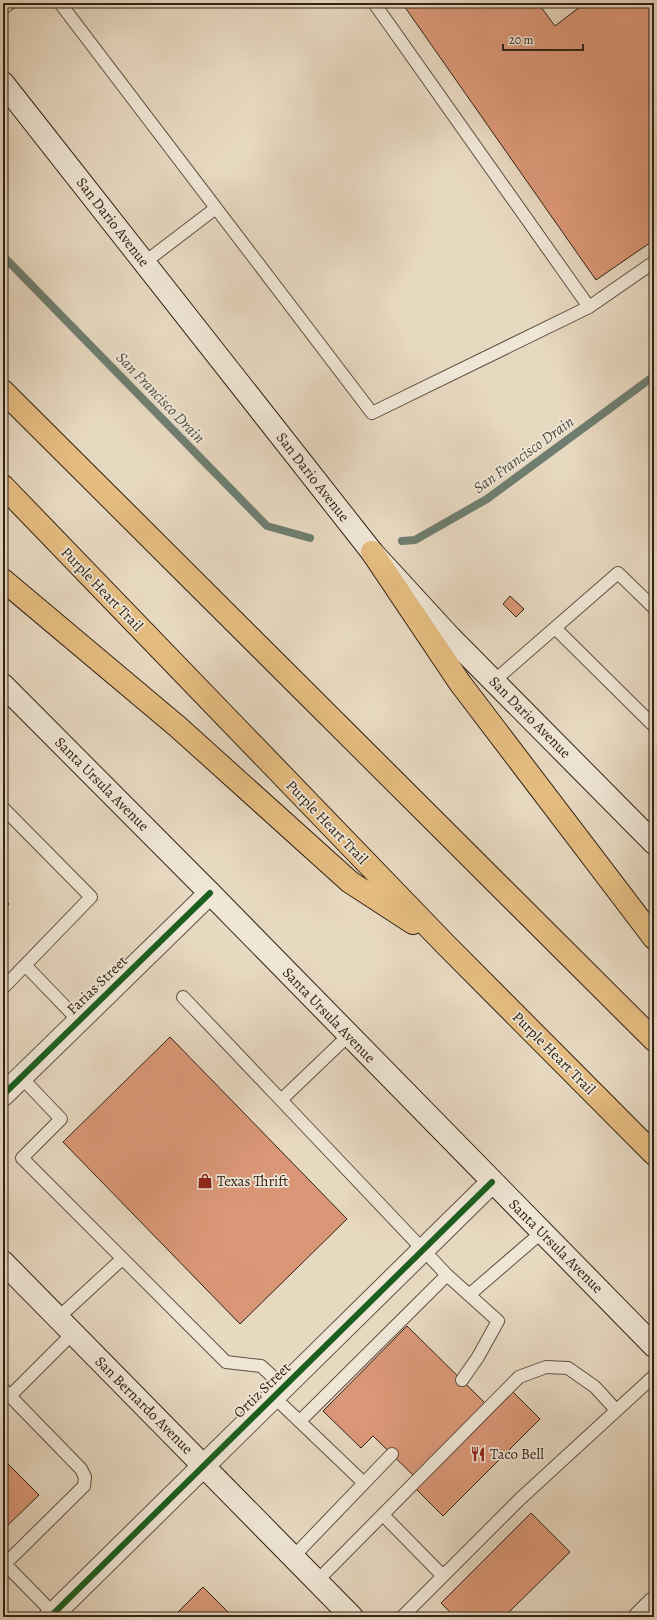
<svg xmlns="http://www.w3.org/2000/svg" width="657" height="1620" viewBox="0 0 657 1620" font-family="Alegreya,serif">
  <rect width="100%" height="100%" fill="#e7d8c0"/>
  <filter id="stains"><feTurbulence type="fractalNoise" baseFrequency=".005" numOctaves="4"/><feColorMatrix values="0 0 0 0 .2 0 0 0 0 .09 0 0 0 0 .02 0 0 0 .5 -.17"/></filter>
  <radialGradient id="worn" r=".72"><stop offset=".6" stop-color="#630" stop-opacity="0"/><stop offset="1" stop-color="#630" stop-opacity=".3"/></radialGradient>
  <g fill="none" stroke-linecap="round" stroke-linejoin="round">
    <!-- stream -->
    <path stroke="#6f7e70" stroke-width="8" d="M 3,256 L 267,526 L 310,538
      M 402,541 L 415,540 L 487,499 L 654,376"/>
  </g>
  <!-- building -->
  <path fill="#da9777" stroke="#322215" d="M 402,3 L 538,3 L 555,26 L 585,3 L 654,3 L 654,240 L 596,280 Z
    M 510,596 L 524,609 L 516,617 L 503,604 Z
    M 3,898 L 9,904 L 3,910 Z
    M 170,1037 L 347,1219 L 240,1324 L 63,1142 Z
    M 407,1326 L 485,1403 L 414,1476 L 373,1436 L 361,1448 L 323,1411 Z
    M 513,1392 L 540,1419 L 443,1516 L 416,1489 Z
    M 3,1459 L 39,1495 L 3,1530 Z
    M 531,1513 L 570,1552 L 504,1617 L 455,1617 L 441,1603 Z
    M 203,1587 L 233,1617 L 173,1617 Z"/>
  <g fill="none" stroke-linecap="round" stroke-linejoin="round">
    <!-- service casing -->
    <g stroke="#5f5040" stroke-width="14">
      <path id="service" d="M 60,3 L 372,413 L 589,307 L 654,262
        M 374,3 L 589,307
        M 3,8 L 10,3
        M 145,262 L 216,208
        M 555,628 L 654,726
        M 494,681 L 618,573 L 654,608
        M 3,808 L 91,897 L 3,988
        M 26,966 L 79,1021
        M 183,997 L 281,1100
        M 349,1035 L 281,1100 L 447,1275 L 498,1321 L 478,1357 L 462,1380
        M 21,1077 L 61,1119 L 22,1158 L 226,1362 L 261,1366 L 284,1387
        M 469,1295 L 542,1232
        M 58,1318 L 122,1259
        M 3,1389 L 10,1396 L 73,1333
        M 274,1397 L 364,1483
        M 300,1421 L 447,1275
        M 383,1515 L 443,1576
        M 293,1557 L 392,1454
        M 5,1564 L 53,1613
        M 3,1566 L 84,1486 L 85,1477 L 81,1469 L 10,1396
        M 317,1581 L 519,1377 L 546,1367 L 568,1368 L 595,1387 L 616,1410
        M 402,1617 L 520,1499 L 654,1376"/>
    </g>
    <!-- minor casing -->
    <g stroke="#5f5040" stroke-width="24">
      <path id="minor" d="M 3,1095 L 210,893
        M 50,1617 L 492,1182
        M 640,1617 L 654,1603"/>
    </g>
    <!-- secondary casing -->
    <g stroke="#322215" stroke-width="24">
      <path id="secondary" d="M 3,83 L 372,552 L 450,637 L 654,843
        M 3,685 L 210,893 L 654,1346
        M 3,1262 L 352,1617"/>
    </g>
    <!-- motorway casing -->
    <g stroke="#322215" stroke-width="24">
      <path id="motorway" d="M 3,391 L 654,1040
        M 3,486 L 445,944 L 654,1154
        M 372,552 L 460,683 L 654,938
        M 3,580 L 178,727 L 350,882 L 413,923"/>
    </g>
    <!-- service -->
    <use href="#service" stroke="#efe6d6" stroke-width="12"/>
    <!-- minor -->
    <use href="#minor" stroke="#efe6d6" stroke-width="22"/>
    <!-- secondary -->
    <use href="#secondary" stroke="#efe6d6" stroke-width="22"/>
    <!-- motorway -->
    <use href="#motorway" stroke="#e4bc80" stroke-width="22"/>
    <!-- cycleway casing -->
    <g stroke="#efe6d6" stroke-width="8">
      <path id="cycleway" d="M 3,1095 L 210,893
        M 50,1617 L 492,1182"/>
    </g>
    <!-- cycleway -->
    <use href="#cycleway" stroke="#1b5e20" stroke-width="6"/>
  </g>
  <!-- icons -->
  <defs>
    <g id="shop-bare" transform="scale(1.2)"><path d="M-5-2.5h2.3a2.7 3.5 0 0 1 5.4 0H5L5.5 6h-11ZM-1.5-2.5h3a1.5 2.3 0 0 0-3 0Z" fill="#8f2418" stroke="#efe6d6" stroke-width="2.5" paint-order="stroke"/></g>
    <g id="restaurant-bare" transform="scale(1.2)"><path d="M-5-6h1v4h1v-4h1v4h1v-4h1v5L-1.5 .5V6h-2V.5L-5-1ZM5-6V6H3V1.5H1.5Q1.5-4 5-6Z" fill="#8f2418" stroke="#efe6d6" stroke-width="2.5" paint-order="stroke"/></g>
  </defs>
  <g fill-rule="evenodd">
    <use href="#shop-bare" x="205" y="1181"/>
    <use href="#restaurant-bare" x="478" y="1454"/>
  </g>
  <g text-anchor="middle" stroke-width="3.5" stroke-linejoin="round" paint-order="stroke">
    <!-- street labels -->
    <g font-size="15" fill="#322215" stroke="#efe6d6">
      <text transform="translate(113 222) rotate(52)" y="5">San Dario Avenue</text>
      <text transform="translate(313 477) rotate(52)" y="5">San Dario Avenue</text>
      <text transform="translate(102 589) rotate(46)" y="5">Purple Heart Trail</text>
      <text transform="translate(530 717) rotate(45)" y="5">San Dario Avenue</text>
      <text transform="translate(102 784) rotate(45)" y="5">Santa Ursula Avenue</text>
      <text transform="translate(327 822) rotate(46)" y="5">Purple Heart Trail</text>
      <text transform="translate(97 985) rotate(-44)" y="5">Farias Street</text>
      <text transform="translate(329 1015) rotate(46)" y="5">Santa Ursula Avenue</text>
      <text transform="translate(554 1053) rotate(45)" y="5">Purple Heart Trail</text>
      <text transform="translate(556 1246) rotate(45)" y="5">Santa Ursula Avenue</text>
      <text transform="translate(262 1390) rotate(-44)" y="5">Ortiz Street</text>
      <text transform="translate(144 1405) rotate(45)" y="5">San Bernardo Avenue</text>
    </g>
    <!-- poi labels -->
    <g font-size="15" fill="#322215" stroke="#efe6d6" text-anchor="start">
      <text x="217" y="1186">Texas Thrift</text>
      <text x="490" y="1459">Taco Bell</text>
    </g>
    <!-- water labels -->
    <g font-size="16" font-style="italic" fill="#515043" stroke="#efe6d6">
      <text transform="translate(161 397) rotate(46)" y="6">San Francisco Drain</text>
      <text transform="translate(523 454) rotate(-36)" y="6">San Francisco Drain</text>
    </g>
  </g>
  <!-- margin -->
  <rect width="657" height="1620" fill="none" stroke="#e7d8c0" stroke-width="16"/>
  <rect x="4" y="4" width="649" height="1612" fill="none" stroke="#322215" stroke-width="2"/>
  <rect x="8" y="8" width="641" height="1604" fill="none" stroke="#322215"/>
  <!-- scale -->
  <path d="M503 44v6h80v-6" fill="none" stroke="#322215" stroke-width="2"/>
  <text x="509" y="44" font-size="12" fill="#322215" stroke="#efe6d6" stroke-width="3" paint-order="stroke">20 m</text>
  <rect width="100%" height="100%" filter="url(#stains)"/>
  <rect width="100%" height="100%" fill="url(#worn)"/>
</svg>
